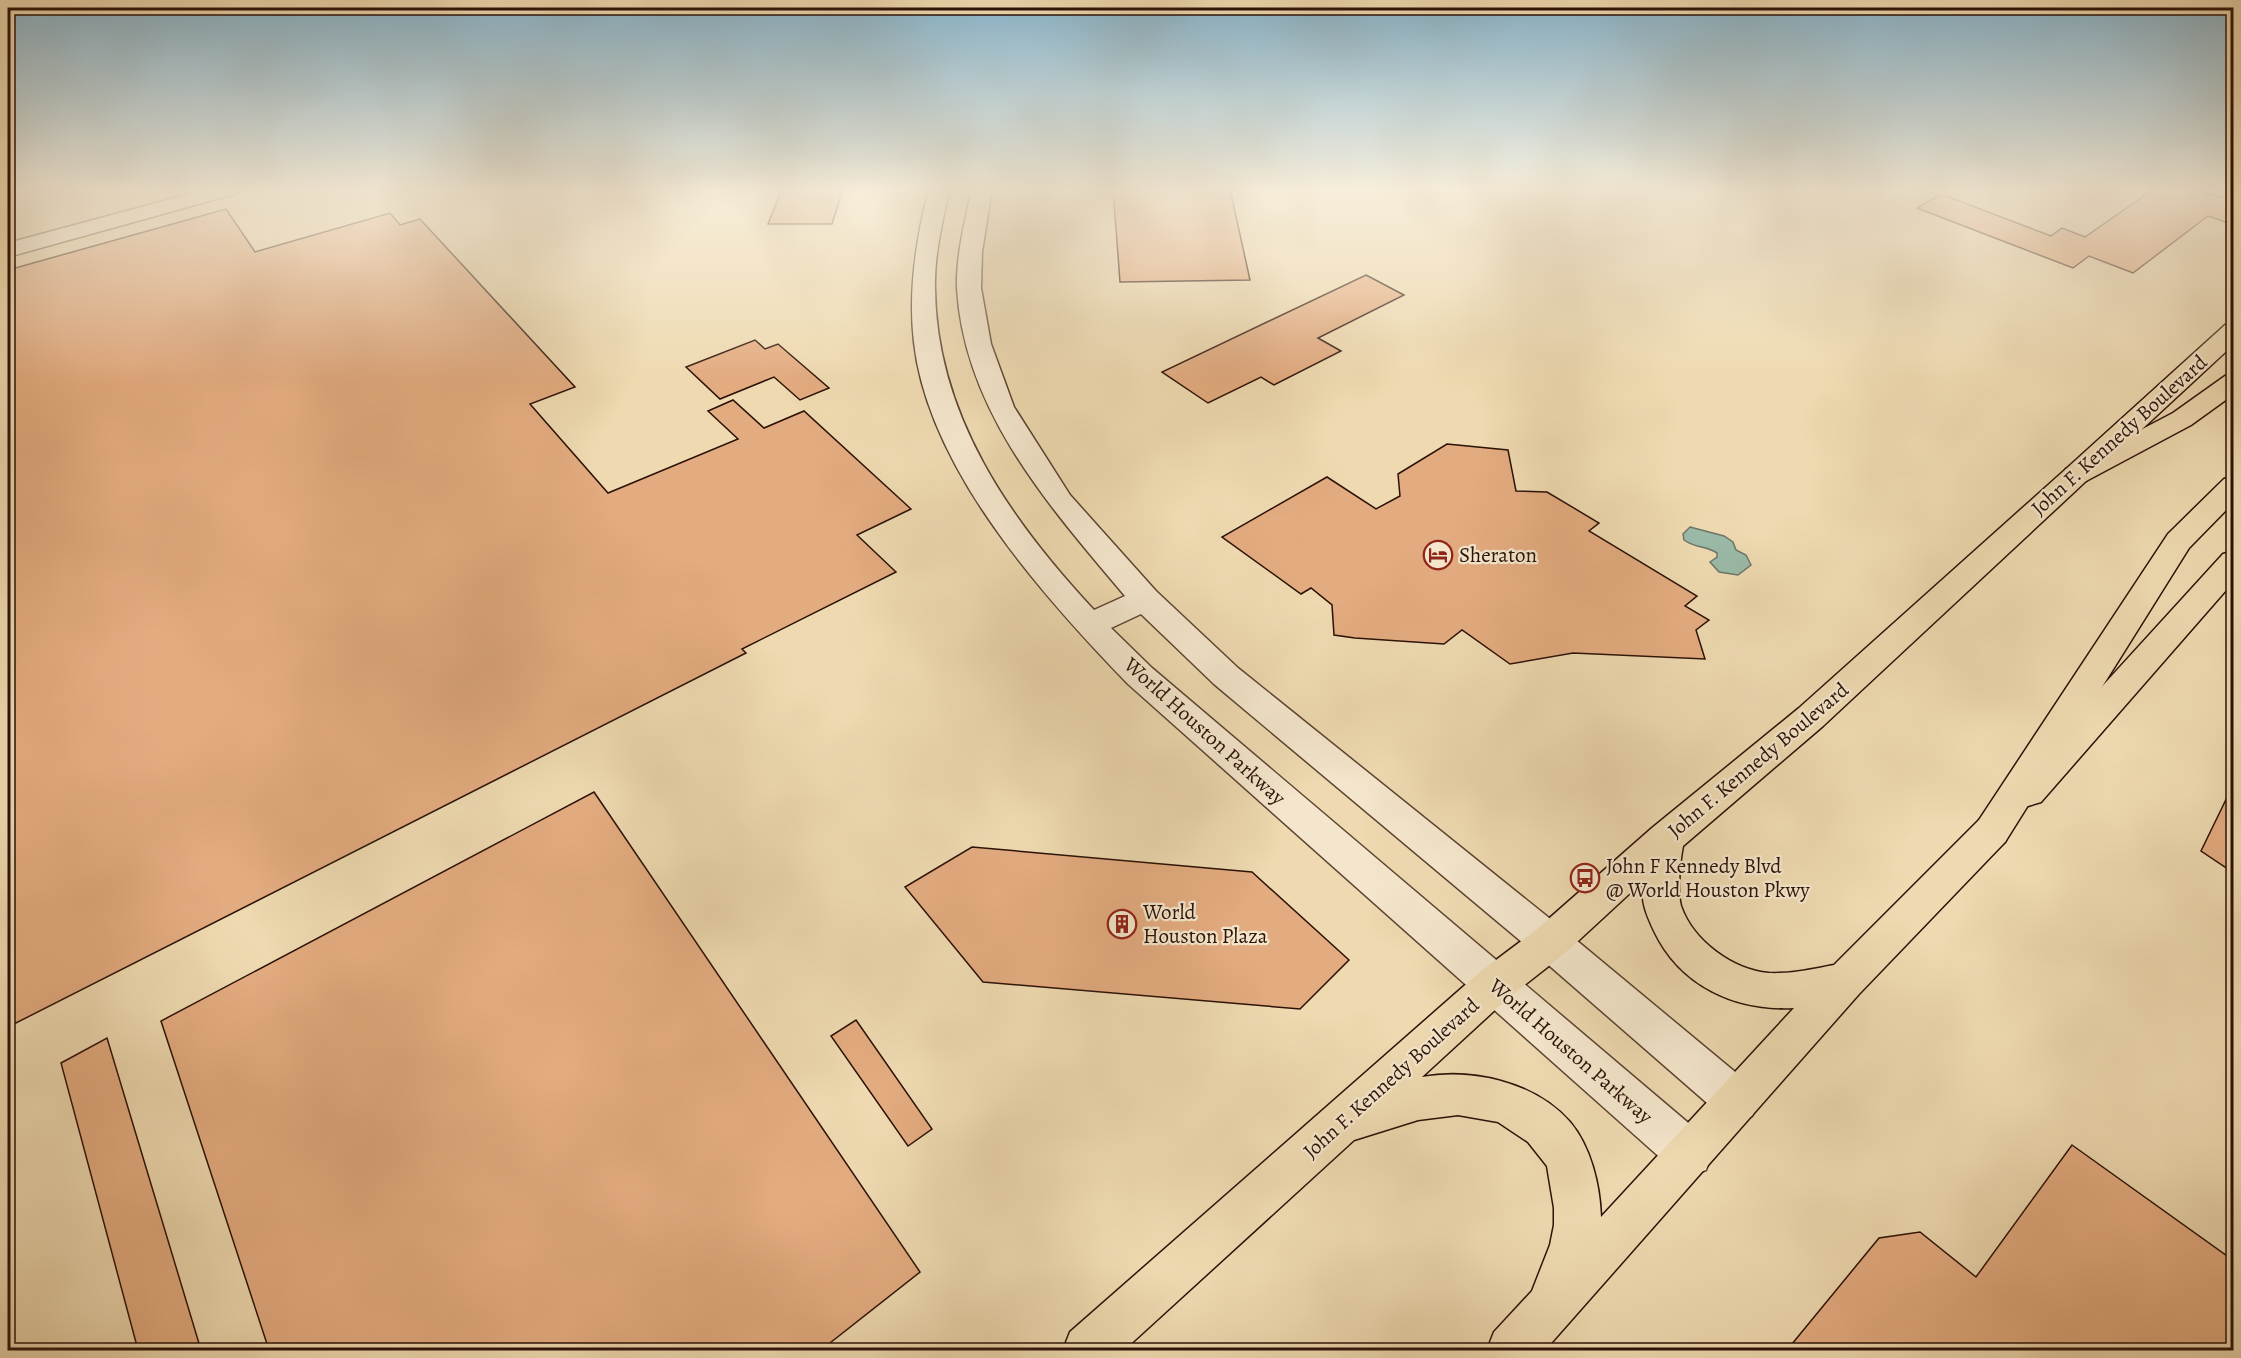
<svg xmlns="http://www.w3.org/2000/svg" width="2241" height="1358" viewBox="0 0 2241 1358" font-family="Alegreya,serif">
  <rect width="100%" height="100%" fill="#eed9b0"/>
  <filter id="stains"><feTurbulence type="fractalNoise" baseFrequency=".00333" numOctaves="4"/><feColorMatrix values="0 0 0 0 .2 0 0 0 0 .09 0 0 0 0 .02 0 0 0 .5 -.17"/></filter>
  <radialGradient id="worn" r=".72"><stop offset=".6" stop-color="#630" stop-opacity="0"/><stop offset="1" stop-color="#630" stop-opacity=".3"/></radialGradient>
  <!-- water -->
  <path fill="#9abaa8" stroke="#6e7668" stroke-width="1.5" d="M 1690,527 L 1724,536 L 1733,542 L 1736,550 L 1746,555 L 1751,565 L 1738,575 L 1719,572 L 1710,562 L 1717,557 L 1717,553 C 1706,546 1695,548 1684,540 L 1683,534 Z"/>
  <!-- building -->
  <path fill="#e3ab80" stroke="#2b1107" stroke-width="1.5" d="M 782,189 L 843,189 L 832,224 L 768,224 Z
    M 1113,189 L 1230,189 L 1250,280 L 1120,282 Z
    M 2154,189 L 2195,189 L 2234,201 L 2234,225 L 2208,216 L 2133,273 L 2089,256 L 2073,268 L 1917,208 L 1941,194 L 2051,236 L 2062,228 L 2085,237 Z
    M 226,209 L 255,252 L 390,213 L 400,225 L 420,219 L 575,387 L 530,404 L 608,493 L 738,439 L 708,411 L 733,400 L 764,428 L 804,411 L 911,509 L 857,535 L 896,572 L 742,649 L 746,653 L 8,1027 L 8,270 Z
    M 1366,275 L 1404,295 L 1318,338 L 1341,351 L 1274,385 L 1261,377 L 1208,403 L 1162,372 Z
    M 755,340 L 765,349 L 778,344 L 829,388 L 800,400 L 774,377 L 720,399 L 686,367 Z
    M 1447,444 L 1508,450 L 1516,491 L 1547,492 L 1599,523 L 1589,531 L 1697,596 L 1685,606 L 1709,620 L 1696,630 L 1705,659 L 1573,653 L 1510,664 L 1462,630 L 1444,644 L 1355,638 L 1334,635 L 1332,605 L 1311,588 L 1301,594 L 1222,537 L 1327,477 L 1376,509 L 1400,496 L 1398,474 Z
    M 2234,783 L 2234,873 L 2201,851 Z
    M 594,792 L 920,1272 L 821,1350 L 269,1350 L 161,1021 Z
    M 972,847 L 1252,872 L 1349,960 L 1300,1009 L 983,982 L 905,887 Z
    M 856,1020 L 932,1129 L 908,1146 L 831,1036 Z
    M 107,1038 L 201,1350 L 138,1350 L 61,1063 Z
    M 2072,1145 L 2234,1261 L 2234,1350 L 1787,1350 L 1879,1238 L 1920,1232 L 1976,1277 Z"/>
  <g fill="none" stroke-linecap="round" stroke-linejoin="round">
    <!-- tertiary casing -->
    <g stroke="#5c4331" stroke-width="3">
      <path id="tertiary" d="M 208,189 L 241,189 L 238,193 L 8,257 L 8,243 Z
        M 929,189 L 949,189 C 943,221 934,255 935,288 C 936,415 1010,520 1094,610 L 1125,596 C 1050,507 964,411 957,288 C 956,256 965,220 972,189 L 992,189 L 982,252 L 981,288 L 991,344 L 1014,407 L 1070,495 L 1156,591 L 1238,668 L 1564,930 L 1752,1086 L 1759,1101 L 1752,1116 L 1737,1122 L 1722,1116 L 1536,954 L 1214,684 L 1141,614 L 1111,628 L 1152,668 L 1706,1138 L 1712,1154 L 1706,1170 L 1690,1176 L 1674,1170 L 1128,684 C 1044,597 928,469 914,342 C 908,290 916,239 929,189 Z"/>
    </g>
    <!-- primary casing -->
    <g stroke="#2b1107" stroke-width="3">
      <path id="primary" d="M 2234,323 L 2234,344 L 2086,481 L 2076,484 L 2066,481 L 2062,475 L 2066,469 L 2225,325 Z
        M 2234,551 L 2234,581 L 2041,802 L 2028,806 L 2015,802 L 2010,792 L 2015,782 L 2223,554 Z"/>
    </g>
    <!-- trunk casing -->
    <g stroke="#2b1107" stroke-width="3">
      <path id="trunk" d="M 2076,466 L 2086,469 L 2090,475 L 2086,481 L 1823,726 L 1683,846 C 1680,861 1677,892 1681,906 C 1693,941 1733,970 1769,973 C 1791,974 1813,969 1834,965 L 1979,820 L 1992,816 L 2005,820 L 2010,831 L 2005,842 L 1859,994 L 1545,1350 L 1487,1350 L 1494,1332 L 1532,1291 L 1550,1245 L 1554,1225 L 1554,1208 L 1547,1166 L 1528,1142 L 1498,1122 L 1458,1115 L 1418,1120 L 1354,1140 L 1124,1350 L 1063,1350 L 1070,1332 L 1480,972 L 1536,930 L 1652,828 L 1799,708 L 2066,469 ZM 1642,882 C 1642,904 1645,911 1654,931 C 1680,986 1735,1011 1794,1008 L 1601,1217 C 1600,1185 1591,1147 1570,1122 C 1535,1082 1472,1068 1422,1077 L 1508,998 L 1564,954 Z"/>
    </g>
    <!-- motorway casing -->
    <g stroke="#2b1107" stroke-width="3">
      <path id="motorway" d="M 2234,373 L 2234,394 L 2191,425 L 2086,481 L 2076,484 L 2066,481 L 2062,475 L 2066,469 L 2173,413 L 2225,376 Z
        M 2234,476 L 2234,502 L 2189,548 L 2005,842 L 1992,846 L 1979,842 L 1974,831 L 1979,820 L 2168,534 L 2224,479 Z"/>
    </g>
    <!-- tertiary -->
    <use href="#tertiary" fill="#f4e6cc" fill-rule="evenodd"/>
    <!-- primary -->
    <use href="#primary" fill="#eed9b0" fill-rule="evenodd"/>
    <!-- trunk -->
    <use href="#trunk" fill="#eed9b0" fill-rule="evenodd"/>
    <!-- motorway -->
    <use href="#motorway" fill="#eed9b0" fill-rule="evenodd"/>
  </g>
  <!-- sky -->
  <linearGradient id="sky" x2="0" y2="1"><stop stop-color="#89b6ce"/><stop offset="0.5" stop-color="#f7eedb"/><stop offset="1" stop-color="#f7eedb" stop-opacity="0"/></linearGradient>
  <rect width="2241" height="379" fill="url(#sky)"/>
  <!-- icons -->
  <defs>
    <g id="hotel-ring" transform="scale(1.5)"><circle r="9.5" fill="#f4e6cc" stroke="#8f2418" stroke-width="1.5"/><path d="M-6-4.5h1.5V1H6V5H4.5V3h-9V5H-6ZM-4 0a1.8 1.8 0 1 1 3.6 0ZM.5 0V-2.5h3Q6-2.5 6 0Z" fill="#8f2418"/></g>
    <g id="bus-ring" transform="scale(1.5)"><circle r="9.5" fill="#f4e6cc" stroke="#8f2418" stroke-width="1.5"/><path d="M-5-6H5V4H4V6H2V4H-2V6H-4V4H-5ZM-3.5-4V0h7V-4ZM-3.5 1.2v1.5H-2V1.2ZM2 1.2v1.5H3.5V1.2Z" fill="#8f2418"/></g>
    <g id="building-ring" transform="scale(1.5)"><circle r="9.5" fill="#f4e6cc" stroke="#8f2418" stroke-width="1.5"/><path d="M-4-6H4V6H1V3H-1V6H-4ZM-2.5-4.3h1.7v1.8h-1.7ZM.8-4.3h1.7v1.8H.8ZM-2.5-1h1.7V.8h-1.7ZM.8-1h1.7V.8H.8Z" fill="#8f2418"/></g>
  </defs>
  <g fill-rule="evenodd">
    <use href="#hotel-ring" x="1438" y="555"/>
    <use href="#bus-ring" x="1585" y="878"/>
    <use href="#building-ring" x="1122" y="924"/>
  </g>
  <g text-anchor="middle" stroke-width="4.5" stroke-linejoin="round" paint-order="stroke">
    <!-- street labels -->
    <g font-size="21" fill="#2b1107" stroke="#f4e6cc">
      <text transform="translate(2119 435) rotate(-42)" y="7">John F. Kennedy Boulevard</text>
      <text transform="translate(1205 731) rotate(42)" y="7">World Houston Parkway</text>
      <text transform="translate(1758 760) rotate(-40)" y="7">John F. Kennedy Boulevard</text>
      <text transform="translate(1571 1051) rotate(41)" y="7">World Houston Parkway</text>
      <text transform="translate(1391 1078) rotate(-42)" y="7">John F. Kennedy Boulevard</text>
    </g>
    <!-- poi labels -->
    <g font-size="21" fill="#2b1107" stroke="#f4e6cc" text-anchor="start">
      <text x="1459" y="562">Sheraton</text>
      <text x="1606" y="873">John F Kennedy Blvd<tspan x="1606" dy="24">@ World Houston Pkwy</tspan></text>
      <text x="1143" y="919">World<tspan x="1143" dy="24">Houston Plaza</tspan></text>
    </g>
  </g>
  <!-- margin -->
  <rect width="2241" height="1358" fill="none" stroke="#eed9b0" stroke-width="30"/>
  <rect x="9" y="9" width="2223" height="1340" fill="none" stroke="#2b1107" stroke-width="3"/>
  <rect x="15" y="15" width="2211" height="1328" fill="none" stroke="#2b1107" stroke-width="1.5"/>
  <rect width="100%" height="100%" filter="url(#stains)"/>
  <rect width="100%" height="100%" fill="url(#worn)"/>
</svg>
